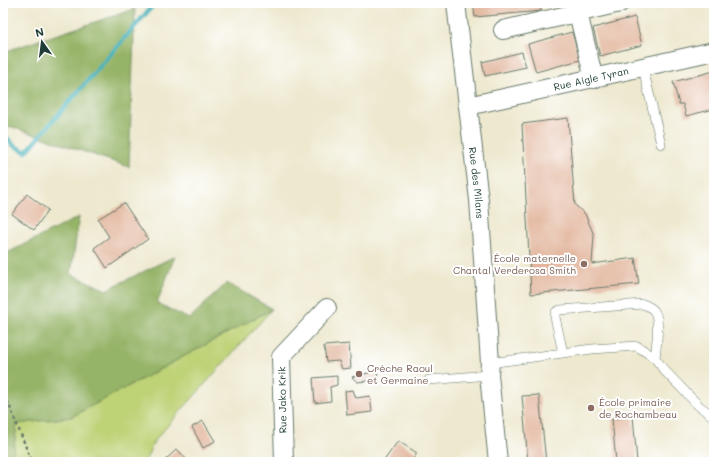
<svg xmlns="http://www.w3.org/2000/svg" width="717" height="465" viewBox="0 0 717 465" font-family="Mali,sans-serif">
  <rect width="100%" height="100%" fill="#fff"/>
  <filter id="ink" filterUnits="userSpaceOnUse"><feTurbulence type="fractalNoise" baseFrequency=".025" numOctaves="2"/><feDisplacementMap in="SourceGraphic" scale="8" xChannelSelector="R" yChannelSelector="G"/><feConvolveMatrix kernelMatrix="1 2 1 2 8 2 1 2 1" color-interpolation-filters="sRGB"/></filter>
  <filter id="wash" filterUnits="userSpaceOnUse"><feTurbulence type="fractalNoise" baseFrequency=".012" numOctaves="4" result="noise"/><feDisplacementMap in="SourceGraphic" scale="16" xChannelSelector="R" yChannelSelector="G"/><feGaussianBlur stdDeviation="0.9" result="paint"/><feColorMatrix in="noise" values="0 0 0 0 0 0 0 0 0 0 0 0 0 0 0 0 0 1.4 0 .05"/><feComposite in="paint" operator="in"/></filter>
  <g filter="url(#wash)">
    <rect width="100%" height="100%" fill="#ede8ce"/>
    <!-- green -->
    <path fill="#bed276" stroke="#6e8855" d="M 272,309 L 154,441 L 145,462 L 12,462 L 17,424 L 71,417 Z"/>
    <!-- forest -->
    <path fill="#96b467" stroke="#5a784e" d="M 135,9 L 129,167 L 9,126 L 3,138 L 3,52 Z
      M 79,217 L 71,274 L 106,290 L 175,256 L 157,303 L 189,319 L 227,283 L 272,309 L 71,417 L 17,424 L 12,462 L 3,462 L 3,255 Z"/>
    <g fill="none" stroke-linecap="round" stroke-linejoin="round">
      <!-- stream -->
      <path stroke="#3fb0b8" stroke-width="4.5" d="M 3,133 L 13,145 L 26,152 L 155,3"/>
    </g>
    <g id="blocks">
      <!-- building -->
      <path fill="#e2b59c" d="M 473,3 L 540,3 L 541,11 L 475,17 Z
        M 635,17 L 642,45 L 600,56 L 593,28 Z
        M 572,32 L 580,60 L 536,72 L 528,44 Z
        M 522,52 L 526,67 L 485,76 L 482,62 Z
        M 714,71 L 714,109 L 686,116 L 683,104 L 679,104 L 673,82 Z
        M 568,118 L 575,205 L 585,214 L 594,235 L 592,264 L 635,258 L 639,284 L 531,294 L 522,124 Z
        M 27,194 L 48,210 L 34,230 L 12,214 Z
        M 124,203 L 148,239 L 107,268 L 94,248 L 109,237 L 98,219 Z
        M 349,344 L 351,368 L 342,369 L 339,361 L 326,362 L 324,346 Z
        M 377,371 L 378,380 L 357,382 L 352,377 Z
        M 337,376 L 337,385 L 330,387 L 331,401 L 315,403 L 313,378 Z
        M 353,390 L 356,398 L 370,396 L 372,412 L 347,415 L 345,391 Z
        M 539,395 L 546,462 L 528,462 L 522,396 Z
        M 633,416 L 637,462 L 616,462 L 612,419 Z
        M 203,421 L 215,441 L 203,448 L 192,427 Z
        M 398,441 L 417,453 L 411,462 L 383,462 Z
        M 177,449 L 189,462 L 163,462 Z"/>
    </g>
  </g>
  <g filter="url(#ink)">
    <use href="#blocks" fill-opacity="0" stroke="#67796a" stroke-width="1"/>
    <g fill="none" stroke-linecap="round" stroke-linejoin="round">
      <!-- lane casing -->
      <g stroke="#67796a" stroke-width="10">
        <path id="lane" d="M 643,68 L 661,144
          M 563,353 L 555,317 L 556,312 L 560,310 L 643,304 C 648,306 651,307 654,311 C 661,320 656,346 655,358
          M 490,363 L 592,349 L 637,346 L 655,358 L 664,370 L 699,406 L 714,417
          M 429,380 L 489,375"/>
      </g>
      <!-- street casing -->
      <g stroke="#67796a" stroke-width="20">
        <g id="street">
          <path id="s1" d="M 456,3 L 479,200 L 490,363 L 489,375 L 498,462"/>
          <path d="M 578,13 L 594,79"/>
          <path d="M 503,30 L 620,3"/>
          <path id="s2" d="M 468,106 L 714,51"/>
          <path d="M 284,462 L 281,357 L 327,308"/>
        </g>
      </g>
      <!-- path -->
      <path stroke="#67796a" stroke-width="2.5" stroke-dasharray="3 3" stroke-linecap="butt" d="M 3,390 L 32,462"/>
      <!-- lane -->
      <use href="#lane" stroke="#fff" stroke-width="9"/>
      <!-- street -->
      <use href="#street" stroke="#fff" stroke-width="18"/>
    </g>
  </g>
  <!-- markers -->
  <g fill="#8d6e63" stroke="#fff" stroke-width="1.5">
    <circle cx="584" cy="264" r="4"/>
    <circle cx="359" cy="374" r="4"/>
    <circle cx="591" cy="408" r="4"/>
  </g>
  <g text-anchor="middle" stroke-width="4" stroke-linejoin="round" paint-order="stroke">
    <!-- street labels -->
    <g font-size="10" fill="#1f3d34" stroke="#fff">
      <text dy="4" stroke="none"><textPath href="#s2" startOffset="126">Rue Aigle Tyran</textPath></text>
      <text dy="4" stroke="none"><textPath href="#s1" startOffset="181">Rue des Milans</textPath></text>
      <text transform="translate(282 400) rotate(-91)" y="4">Rue Jako Krik</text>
    </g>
    <!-- education labels -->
    <g font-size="10" fill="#785e54" stroke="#fff" text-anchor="start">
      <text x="576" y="262" text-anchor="end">École maternelle<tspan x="576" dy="12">Chantal Verderosa Smith</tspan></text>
      <text x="367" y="372">Crèche Raoul<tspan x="367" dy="12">et Germaine</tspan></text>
      <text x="599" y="406">École primaire<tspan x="599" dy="12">de Rochambeau</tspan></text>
    </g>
  </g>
  <!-- margin -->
  <rect width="717" height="465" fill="none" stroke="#fff" stroke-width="16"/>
  <!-- north arrow -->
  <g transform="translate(42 42) rotate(346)" stroke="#ffffff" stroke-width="3" paint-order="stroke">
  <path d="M0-3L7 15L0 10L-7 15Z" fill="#1f3d34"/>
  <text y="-6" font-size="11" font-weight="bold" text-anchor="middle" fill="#1f3d34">N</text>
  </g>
</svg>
